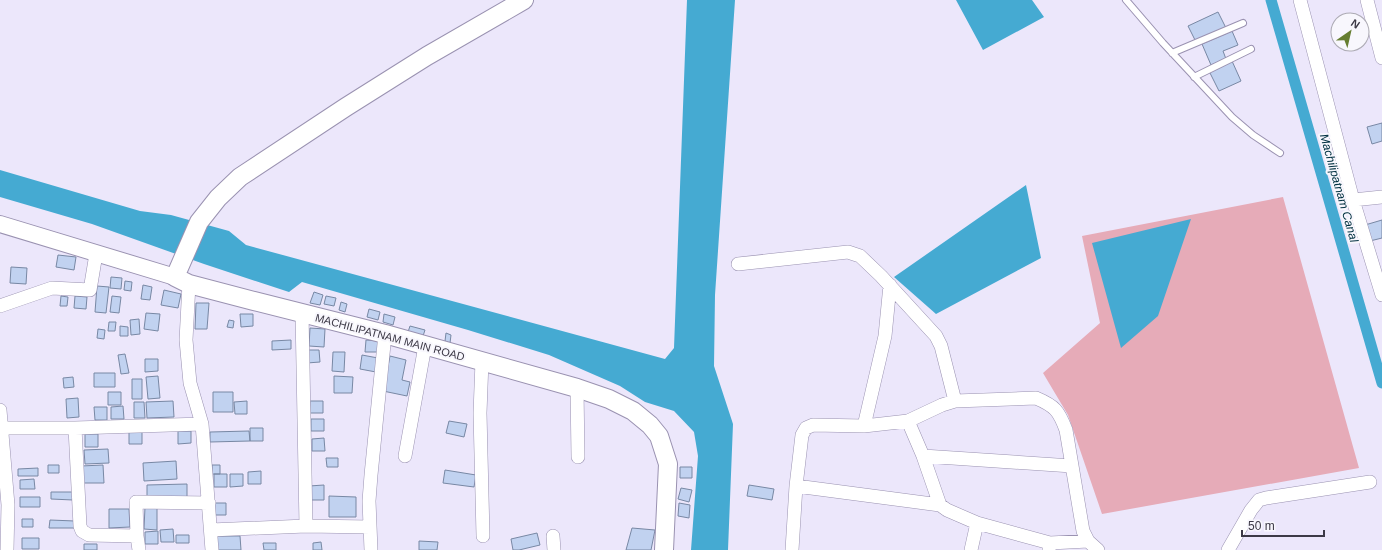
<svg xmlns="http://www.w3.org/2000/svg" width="1382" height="550" viewBox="0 0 1382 550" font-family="Helvetica,sans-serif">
  <rect width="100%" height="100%" fill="#ece7fb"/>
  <!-- green -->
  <path fill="#e6abb8" d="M 1283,197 L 1359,468 L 1102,514 L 1068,415 L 1043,373 L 1100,323 L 1082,236 Z"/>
  <!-- water -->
  <path fill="#45aad2" d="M 687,0 L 735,0 L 715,295 L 714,366 L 733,424 L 728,550 L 691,550 L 698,456 L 694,432 L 674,411 L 645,402 L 620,386 L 549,355 L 468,330 L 302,282 L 289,292 L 204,264 L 92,224 L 0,197 L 0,170 L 140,211 L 171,215 L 229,231 L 246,245 L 665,359 L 674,348 Z
    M 956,0 L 1032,0 L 1044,17 L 983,50 Z
    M 1026,185 L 1041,258 L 936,314 L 894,277 Z
    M 1191,219 L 1158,316 L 1121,348 L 1092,243 Z"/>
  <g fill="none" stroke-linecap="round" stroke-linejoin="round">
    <!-- canal -->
    <path stroke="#45aad2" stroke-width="11" d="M 1271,0 L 1382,383"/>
  </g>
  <!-- building -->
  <path fill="#c1d2f0" stroke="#7888a4" d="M 1218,12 L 1226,28 L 1196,42 L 1188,26 Z
    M 1232,31 L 1238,45 L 1223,51 L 1226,59 L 1211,65 L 1202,44 Z
    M 1232,61 L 1241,81 L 1219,91 L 1209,71 Z
    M 1382,123 L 1382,141 L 1372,144 L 1367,127 Z
    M 1382,220 L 1382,238 L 1370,241 L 1365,225 Z
    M 58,255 L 76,257 L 74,270 L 56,267 Z
    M 11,267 L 27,268 L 26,284 L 10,283 Z
    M 111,277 L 122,278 L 121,289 L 110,288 Z
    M 125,281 L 132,282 L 131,291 L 124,290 Z
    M 143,285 L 152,287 L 150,300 L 141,299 Z
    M 97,286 L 109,287 L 106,313 L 95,312 Z
    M 164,290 L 181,294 L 178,308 L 161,305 Z
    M 314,292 L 323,295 L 320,305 L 310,303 Z
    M 61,296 L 68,297 L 67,306 L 60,306 Z
    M 75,296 L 87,297 L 86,309 L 74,308 Z
    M 112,296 L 121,297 L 119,313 L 110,312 Z
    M 326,296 L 336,298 L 334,306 L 324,304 Z
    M 341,302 L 347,304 L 345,312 L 339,310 Z
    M 196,303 L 209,303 L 207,329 L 195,329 Z
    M 369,309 L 380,312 L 378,320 L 367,317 Z
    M 146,313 L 160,314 L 158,331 L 144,329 Z
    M 240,314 L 253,314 L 253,326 L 241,327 Z
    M 384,314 L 395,317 L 393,325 L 383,322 Z
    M 139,319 L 140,334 L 131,335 L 130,320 Z
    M 229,320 L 234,321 L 233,328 L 227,327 Z
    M 109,322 L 116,322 L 115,331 L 108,331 Z
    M 120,326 L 128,327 L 128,336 L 120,336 Z
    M 410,326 L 425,330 L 423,336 L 408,332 Z
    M 310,328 L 325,329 L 324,347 L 309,346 Z
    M 98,329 L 105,330 L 104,339 L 97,338 Z
    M 446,333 L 451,335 L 450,343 L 445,341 Z
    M 291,340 L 291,349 L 272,350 L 272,341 Z
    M 366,340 L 380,341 L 380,352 L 365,352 Z
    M 306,350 L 319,350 L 320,362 L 307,363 Z
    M 333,352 L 345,352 L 344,372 L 332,371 Z
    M 125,354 L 129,373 L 121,374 L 118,355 Z
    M 362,355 L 378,358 L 376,372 L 360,369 Z
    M 390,356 L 406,360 L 402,380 L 410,382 L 407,396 L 383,391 Z
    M 145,359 L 158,359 L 158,371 L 145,372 Z
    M 94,373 L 115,373 L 115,387 L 94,387 Z
    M 158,376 L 160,398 L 148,399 L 146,377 Z
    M 334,376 L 353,377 L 352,393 L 334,393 Z
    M 73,377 L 74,387 L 64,388 L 63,378 Z
    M 132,379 L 142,379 L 142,399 L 132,399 Z
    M 108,392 L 121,392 L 121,405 L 108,405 Z
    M 213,392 L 233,392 L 233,412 L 213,412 Z
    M 78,398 L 79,417 L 67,418 L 66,399 Z
    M 173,401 L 174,417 L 147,418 L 146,402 Z
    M 247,401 L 247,414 L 235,414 L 234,402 Z
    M 310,401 L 323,401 L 323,413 L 310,413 Z
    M 134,402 L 144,402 L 145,418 L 134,418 Z
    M 123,406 L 124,419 L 111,419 L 111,407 Z
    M 94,407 L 107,407 L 107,420 L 95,420 Z
    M 311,419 L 324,419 L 324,431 L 311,431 Z
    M 449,421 L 467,424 L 464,437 L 446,433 Z
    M 250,428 L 263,428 L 263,441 L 250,441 Z
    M 178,431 L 191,431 L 191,443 L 178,444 Z
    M 249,431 L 250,441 L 210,442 L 210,432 Z
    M 129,432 L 142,432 L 142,444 L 129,444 Z
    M 85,434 L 98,434 L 98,447 L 85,447 Z
    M 324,438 L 325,451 L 312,451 L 312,439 Z
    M 108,449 L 109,463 L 85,464 L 84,450 Z
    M 326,458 L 338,458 L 338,467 L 327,467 Z
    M 176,461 L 177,479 L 144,481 L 143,463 Z
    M 48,465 L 59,465 L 59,473 L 48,473 Z
    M 103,465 L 104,483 L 82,483 L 81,466 Z
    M 212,465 L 220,465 L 220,474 L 212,474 Z
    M 680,467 L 692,467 L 692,478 L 680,478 Z
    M 38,468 L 38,476 L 18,476 L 18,469 Z
    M 445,470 L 476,475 L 474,487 L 443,483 Z
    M 261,471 L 261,484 L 248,484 L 248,472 Z
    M 214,474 L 227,474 L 227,487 L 214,487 Z
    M 230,474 L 243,474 L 243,486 L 230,487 Z
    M 34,479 L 35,489 L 20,489 L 20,480 Z
    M 187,484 L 187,499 L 147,499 L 147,485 Z
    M 324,485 L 324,500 L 309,500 L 309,486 Z
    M 749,485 L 774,489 L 772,500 L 747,496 Z
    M 681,488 L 692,490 L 689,502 L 678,499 Z
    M 51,492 L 73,492 L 73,500 L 51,499 Z
    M 329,496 L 356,497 L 356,517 L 329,517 Z
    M 20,497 L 40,497 L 40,507 L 20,507 Z
    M 213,503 L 226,503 L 226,515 L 213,515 Z
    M 679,503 L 690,505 L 689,518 L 678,516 Z
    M 145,507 L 157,507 L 157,530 L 144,529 Z
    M 109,509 L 129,509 L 130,527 L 109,528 Z
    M 22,519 L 33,519 L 33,527 L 22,527 Z
    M 50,520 L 75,521 L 75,528 L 49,528 Z
    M 632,528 L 655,530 L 651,550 L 626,550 Z
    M 173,529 L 174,542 L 161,542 L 160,530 Z
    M 158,531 L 158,544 L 145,544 L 145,532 Z
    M 537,533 L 540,545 L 519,550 L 513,550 L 511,539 Z
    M 176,535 L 189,535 L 189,543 L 176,543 Z
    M 217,536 L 240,536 L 241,550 L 217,550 Z
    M 22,538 L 39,538 L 39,549 L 22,549 Z
    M 419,541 L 438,542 L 437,550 L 419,550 Z
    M 321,542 L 322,550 L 313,550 L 313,543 Z
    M 263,543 L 276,543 L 276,550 L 264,550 Z
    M 84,544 L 97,544 L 97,550 L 84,550 Z"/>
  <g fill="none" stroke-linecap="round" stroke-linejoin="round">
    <!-- service casing -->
    <g stroke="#9a92b1" stroke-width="8">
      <path id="service" d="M 1126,0 L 1163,43 L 1232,117 L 1253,135 L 1280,153
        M 1172,53 L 1243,23
        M 1194,77 L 1251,49"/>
    </g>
    <!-- minor casing -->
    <g stroke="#9a92b1" stroke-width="14">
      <path id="minor" d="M 1300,0 L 1353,200 L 1382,295
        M 1367,0 L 1382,58
        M 1353,200 L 1382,197
        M 738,264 L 848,252 L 860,256 L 881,276 L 936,336 L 941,346 L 955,401
        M 189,284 L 186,340 L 190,383 L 202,424 L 212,550
        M 0,306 L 52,288 L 90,290 L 96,254
        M 302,313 L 306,526
        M 482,361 L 480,413 L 483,536
        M 577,388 L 578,457
        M 0,410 L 8,505 L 7,550
        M 908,421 L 923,456 L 940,505 L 947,510 L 977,523
        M 864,426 L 885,336 L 890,285
        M 1,428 L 75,428 L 202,424
        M 75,428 L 80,526 L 82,531 L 89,535 L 137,536 L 139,550
        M 405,456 L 425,346
        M 923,456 L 1072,466
        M 796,486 L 940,505
        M 211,530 L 306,526 L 370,527
        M 137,536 L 136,502 L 209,503
        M 553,536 L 554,550
        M 371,550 L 369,501 L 371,475 L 385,334
        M 792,550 L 796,486 L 802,435 L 806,428 L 813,425 L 864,426 L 908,421 L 942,405 L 955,401 L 1036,398 C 1055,406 1059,411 1066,430 L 1083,531 L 1088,541 L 1098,550
        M 971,550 L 977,523 L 1050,543
        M 1049,550 L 1050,543 L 1088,541
        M 1228,550 L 1251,510 L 1259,500 L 1266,498 L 1370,482"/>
    </g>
    <!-- tertiary casing -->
    <g stroke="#9a92b1" stroke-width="18">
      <path id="tertiary" d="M 0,224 L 175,277"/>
    </g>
    <!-- secondary casing -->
    <g stroke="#9a92b1" stroke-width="20">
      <path id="secondary" d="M 524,0 L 427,56 L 346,107 L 240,177 L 218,198 L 199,222 L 175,277 L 189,284 L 254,301 L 385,334 L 577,388 L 609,399 L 633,411 L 650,425 L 659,436 L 668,464 L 664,550"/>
    </g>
    <!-- service -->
    <use href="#service" stroke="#fff" stroke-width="6"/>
    <!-- minor -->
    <use href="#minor" stroke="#fff" stroke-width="13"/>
    <!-- tertiary -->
    <use href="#tertiary" stroke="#fff" stroke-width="16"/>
    <!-- secondary -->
    <use href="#secondary" stroke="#fff" stroke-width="18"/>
  </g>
  <g text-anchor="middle" stroke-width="4" stroke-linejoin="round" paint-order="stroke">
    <!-- street labels -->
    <g font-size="11" fill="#3c3946" stroke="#f8f7fd">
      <text transform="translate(390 337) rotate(15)" y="4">MACHILIPATNAM MAIN ROAD</text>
    </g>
    <!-- water labels -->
    <g font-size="12" font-style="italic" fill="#003040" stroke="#f8f7fd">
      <text transform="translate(1339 188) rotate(74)" y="4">Machilipatnam Canal</text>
    </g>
  </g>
  <!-- north arrow -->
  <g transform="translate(1350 32) rotate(34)"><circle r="19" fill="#f8f7fd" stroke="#adabb4"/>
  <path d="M0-3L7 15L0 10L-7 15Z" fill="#667e31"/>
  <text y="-6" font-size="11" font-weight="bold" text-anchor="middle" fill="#3c3946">N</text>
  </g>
  <!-- scale -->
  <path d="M1242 530v6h82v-6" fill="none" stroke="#3c3946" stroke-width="2"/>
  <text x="1248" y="530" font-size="12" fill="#3c3946" stroke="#f8f7fd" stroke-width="3" paint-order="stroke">50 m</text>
</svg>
